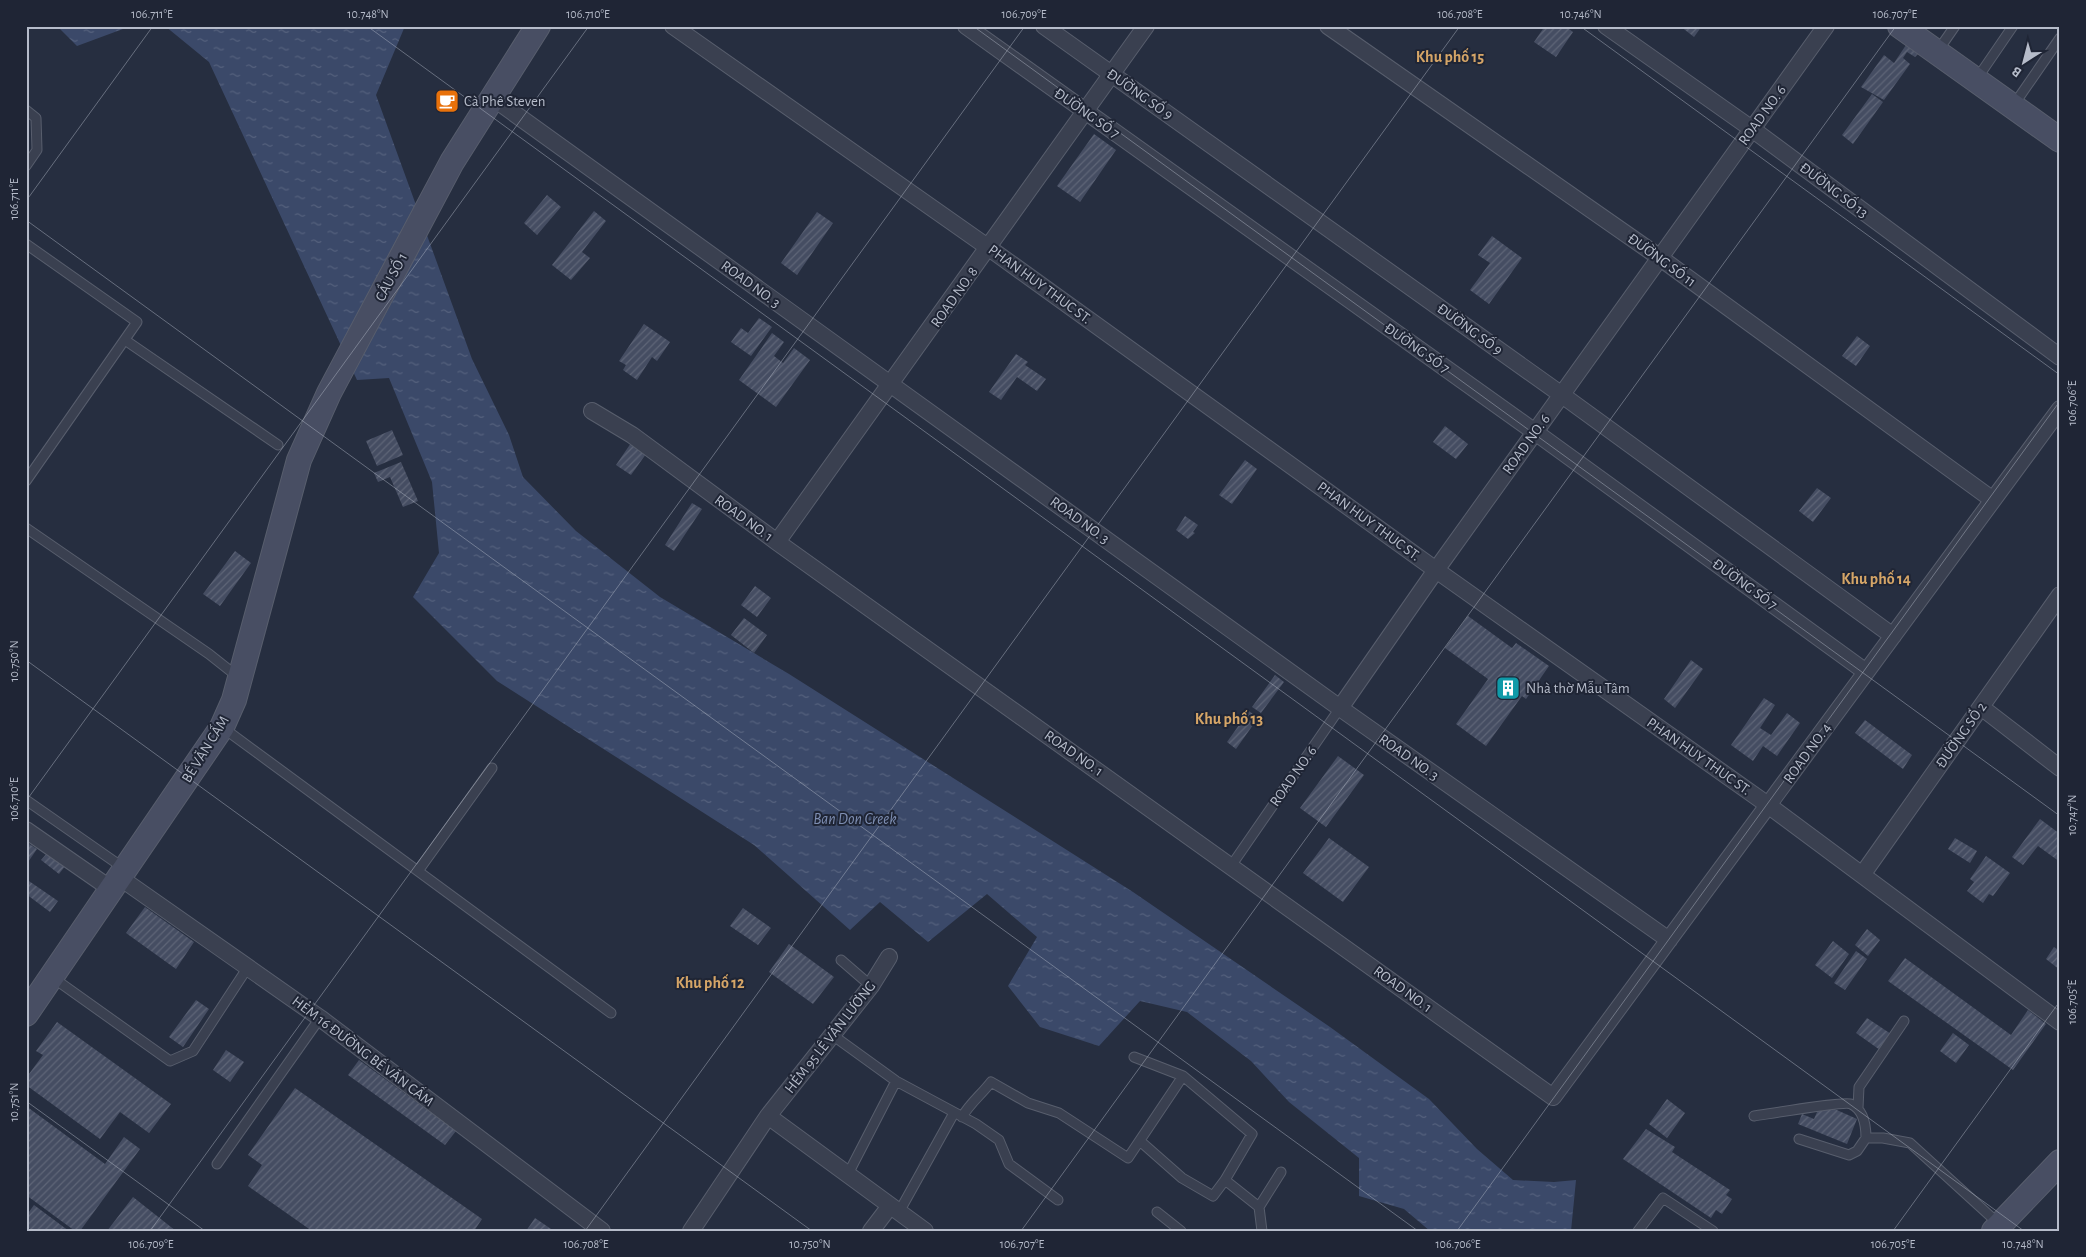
<svg xmlns="http://www.w3.org/2000/svg" width="2086" height="1257" viewBox="0 0 2086 1257" font-family="'Alegreya Sans',sans-serif">
  <defs>
    <pattern id="water-ripples" width="26" height="14" patternUnits="userSpaceOnUse" patternTransform="scale(1.25)"><rect width="26" height="14" fill="#3b4969"/><path d="M2 4q2-2 4 0t4 0M15 11q2-2 4 0t4 0" fill="none" stroke="#55617d"/></pattern>
    <pattern id="building-hatch" width="6" height="6" patternUnits="userSpaceOnUse" patternTransform="scale(1.25)"><rect width="6" height="6" fill="#454d62"/><path d="M-1 1l2-2M0 6l6-6M5 7l2-2" fill="none" stroke="#5e6577"/></pattern>
  </defs>
  <rect width="100%" height="100%" fill="#262e40"/>
  <!-- water -->
  <path fill="url(#water-ripples)" d="M 57,26 L 131,26 L 77,46 Z
    M 165,26 L 405,26 L 376,95 L 472,359 L 509,435 L 523,477 L 576,531 L 660,597 L 789,674 L 1133,892 L 1330,1027 L 1429,1099 L 1477,1149 L 1513,1180 L 1554,1182 L 1576,1180 L 1571,1231 L 1430,1231 L 1404,1209 L 1359,1196 L 1359,1158 L 1289,1102 L 1251,1061 L 1187,1012 L 1140,1001 L 1099,1046 L 1040,1027 L 1008,986 L 1037,937 L 987,894 L 928,942 L 880,902 L 850,930 L 754,845 L 497,681 L 413,597 L 439,553 L 432,482 L 389,378 L 357,380 L 209,62 Z"/>
  <!-- building -->
  <path fill="url(#building-hatch)" d="M 1545,26 L 1565,26 L 1573,32 L 1556,57 L 1534,42 Z
    M 1680,26 L 1702,26 L 1694,37 Z
    M 1906,45 L 1918,54 L 1915,57 L 1907,52 L 1903,58 L 1910,64 L 1884,100 L 1861,87 L 1884,55 L 1894,63 Z
    M 1872,94 L 1883,102 L 1853,144 L 1842,135 Z
    M 1094,134 L 1116,150 L 1080,202 L 1057,186 Z
    M 547,195 L 561,207 L 537,235 L 524,223 Z
    M 594,211 L 606,221 L 582,252 L 590,258 L 571,280 L 552,265 Z
    M 817,212 L 833,223 L 797,275 L 781,263 Z
    M 1492,236 L 1522,258 L 1489,304 L 1470,290 L 1490,263 L 1478,255 Z
    M 759,318 L 772,327 L 751,356 L 731,342 L 741,328 L 748,333 Z
    M 644,324 L 670,342 L 657,361 L 652,357 L 637,380 L 623,370 L 626,365 L 619,361 Z
    M 772,333 L 784,342 L 774,356 L 783,363 L 794,348 L 810,360 L 776,407 L 739,380 Z
    M 1857,336 L 1870,346 L 1856,366 L 1842,356 Z
    M 1016,354 L 1028,362 L 1025,365 L 1046,379 L 1037,391 L 1017,377 L 1001,400 L 989,392 Z
    M 1445,426 L 1468,444 L 1456,459 L 1433,442 Z
    M 392,430 L 403,455 L 377,466 L 366,441 Z
    M 631,443 L 646,454 L 631,475 L 616,465 Z
    M 1245,460 L 1257,469 L 1232,504 L 1219,495 Z
    M 401,462 L 418,501 L 403,507 L 390,477 L 378,482 L 374,473 Z
    M 1817,488 L 1831,498 L 1813,522 L 1799,511 Z
    M 692,503 L 702,509 L 674,551 L 665,545 Z
    M 1185,516 L 1198,525 L 1193,532 L 1195,533 L 1188,539 L 1176,530 Z
    M 235,551 L 251,563 L 220,606 L 203,594 Z
    M 755,586 L 771,598 L 757,617 L 741,605 Z
    M 1468,616 L 1512,648 L 1516,643 L 1549,666 L 1526,699 L 1522,696 L 1486,746 L 1456,724 L 1488,679 L 1445,648 Z
    M 744,618 L 767,635 L 754,653 L 731,635 Z
    M 1691,660 L 1703,669 L 1675,708 L 1664,699 Z
    M 1275,675 L 1284,682 L 1261,713 L 1252,707 Z
    M 1764,698 L 1775,705 L 1760,728 L 1771,735 L 1787,713 L 1800,723 L 1777,756 L 1763,746 L 1753,761 L 1731,745 Z
    M 1249,711 L 1258,718 L 1236,749 L 1227,742 Z
    M 1865,720 L 1912,755 L 1903,769 L 1855,733 Z
    M 1338,756 L 1364,775 L 1326,827 L 1300,808 Z
    M 2040,819 L 2060,834 L 2060,862 L 2038,846 L 2023,865 L 2012,857 Z
    M 1329,838 L 1369,867 L 1343,902 L 1303,873 Z
    M 1955,838 L 1977,851 L 1970,863 L 1948,849 Z
    M 26,842 L 37,849 L 26,865 Z
    M 48,852 L 66,865 L 59,874 L 41,860 Z
    M 1986,856 L 2010,873 L 1993,896 L 1989,894 L 1983,903 L 1967,891 L 1974,882 L 1970,879 Z
    M 26,879 L 58,901 L 50,912 L 26,894 Z
    M 145,907 L 194,942 L 176,969 L 126,933 Z
    M 743,908 L 771,928 L 758,945 L 730,926 Z
    M 1867,929 L 1880,940 L 1868,956 L 1855,945 Z
    M 1833,941 L 1849,954 L 1832,978 L 1815,965 Z
    M 789,944 L 834,977 L 813,1004 L 769,972 Z
    M 2054,947 L 2060,951 L 2060,970 L 2046,959 Z
    M 1856,951 L 1867,959 L 1845,990 L 1834,983 Z
    M 1905,958 L 2011,1035 L 2028,1010 L 2046,1024 L 2013,1070 L 1888,981 Z
    M 196,1000 L 209,1009 L 183,1047 L 169,1037 Z
    M 1867,1018 L 1891,1034 L 1880,1050 L 1856,1033 Z
    M 57,1022 L 171,1104 L 149,1133 L 120,1112 L 100,1139 L 26,1085 L 26,1078 L 43,1055 L 36,1051 Z
    M 1953,1033 L 1969,1045 L 1956,1063 L 1940,1051 Z
    M 226,1050 L 244,1062 L 230,1082 L 213,1070 Z
    M 359,1060 L 456,1131 L 445,1145 L 348,1075 Z
    M 295,1088 L 482,1219 L 474,1231 L 312,1231 L 248,1186 L 262,1165 L 248,1155 Z
    M 1667,1099 L 1685,1113 L 1667,1138 L 1649,1124 Z
    M 1821,1103 L 1857,1119 L 1847,1144 L 1798,1124 L 1802,1114 L 1814,1119 Z
    M 26,1106 L 105,1164 L 124,1137 L 140,1149 L 80,1231 L 75,1231 L 26,1195 Z
    M 1646,1129 L 1675,1147 L 1672,1152 L 1730,1190 L 1726,1195 L 1732,1199 L 1722,1214 L 1716,1210 L 1711,1218 L 1623,1159 Z
    M 133,1197 L 176,1231 L 107,1231 Z
    M 34,1205 L 69,1231 L 33,1231 L 26,1226 L 26,1216 Z
    M 535,1218 L 554,1231 L 526,1231 Z"/>
  <g fill="none" stroke-linecap="round" stroke-linejoin="round">
    <!-- lane casing -->
    <g stroke="#585e6d" stroke-width="11">
      <path id="lane" d="M 1937,52 L 1955,26
        M 1976,80 L 2013,26
        M 2013,106 L 2060,38
        M 26,110 L 36,118 L 37,150 L 26,166
        M 26,244 L 137,322 L 26,481
        M 125,340 L 278,445
        M 26,528 L 209,654 L 238,677
        M 222,727 L 611,1013
        M 26,800 L 125,869
        M 1231,866 L 1340,708
        M 418,871 L 492,768
        M 841,960 L 871,986
        M 52,977 L 170,1061 L 193,1051 L 248,967
        M 831,1034 L 896,1081 L 976,1124 L 999,1140 L 1009,1164 L 1058,1200
        M 1134,1057 L 1183,1076 L 1252,1134 L 1225,1180 L 1213,1196 L 1182,1178 L 1140,1141
        M 1858,1108 L 1859,1087 L 1904,1021
        M 1754,1116 C 1768,1114 1845,1101 1851,1104 C 1864,1110 1866,1125 1866,1138
        M 962,1117 C 970,1103 981,1095 991,1082 L 1028,1103 L 1059,1113 L 1128,1158 L 1183,1076
        M 1799,1139 L 1849,1155 L 1857,1151 L 1866,1138 L 1883,1138 L 1910,1143 L 2000,1225
        M 217,1164 L 320,1018
        M 847,1176 L 896,1081
        M 1225,1180 L 1259,1207
        M 899,1212 L 954,1113
        M 1157,1212 L 1181,1231
        M 1262,1231 L 1259,1207 L 1281,1172
        M 1638,1231 L 1663,1198 L 1713,1231"/>
    </g>
    <!-- street casing -->
    <g stroke="#585e6d" stroke-width="18">
      <path id="street" d="M 673,26 L 989,248 L 1436,570 L 1768,805 L 2060,1022
        M 966,26 L 1535,432 L 1866,672
        M 1044,26 L 1562,395 L 1893,636
        M 1328,26 L 1659,257 L 1993,500
        M 1606,26 L 1752,129 L 2060,357
        M 493,98 L 1340,708 L 1669,940
        M 592,411 L 632,435 L 777,542 L 1553,1097 L 2060,409
        M 777,542 L 1146,26
        M 1981,707 L 2060,768
        M 1340,708 L 1436,570 L 1826,26
        M 26,830 L 111,889
        M 1862,875 L 2060,595
        M 119,877 L 320,1018 L 602,1231
        M 768,1116 L 925,1231
        M 691,1231 L 768,1116 L 871,986 L 889,957
        M 871,1231 L 890,1206"/>
    </g>
    <!-- secondary casing -->
    <g stroke="#585e6d" stroke-width="26">
      <path id="secondary" d="M 1900,26 L 2060,140
        M 26,1014 L 222,727 L 234,700 L 299,460 L 329,393 L 452,162 L 538,26
        M 1994,1231 L 2060,1162"/>
    </g>
    <!-- lane -->
    <use href="#lane" stroke="#3a4050" stroke-width="9"/>
    <!-- street -->
    <use href="#street" stroke="#3a4050" stroke-width="16"/>
    <!-- secondary -->
    <use href="#secondary" stroke="#484e63" stroke-width="24"/>
  </g>
  <!-- ticks -->
  <path fill="none" stroke="#b6bcca" stroke-width="1" stroke-opacity="0.45" d="M 367,26 L 2024,1231M 973,26 L 2060,816M 1580,26 L 2060,375M 26,201 L 153,26M 26,220 L 1418,1231M 26,660 L 812,1231M 26,801 L 589,26M 26,1101 L 205,1231M 150,1231 L 1025,26M 585,1231 L 1460,26M 1021,1231 L 1896,26M 1457,1231 L 2060,401M 1893,1231 L 2060,1001"/>
  <!-- icons -->
  <defs>
    <g id="cafe-square" transform="scale(1.25)"><rect x="-9" y="-9" width="18" height="18" rx="4" fill="#e8710a" stroke="#1f2535"/><path d="M-5.5-4.5H6V0H3Q3 3.5 0 3.5H-2.5Q-5.5 3.5-5.5 0ZM3-3.2v2h1.7v-2ZM-6 4.5H4V6H-6Z" fill="#fff"/></g>
    <g id="building-square" transform="scale(1.25)"><rect x="-9" y="-9" width="18" height="18" rx="4" fill="#0f9aa8" stroke="#1f2535"/><path d="M-4-6H4V6H1V3H-1V6H-4ZM-2.5-4.3h1.7v1.8h-1.7ZM.8-4.3h1.7v1.8H.8ZM-2.5-1h1.7V.8h-1.7ZM.8-1h1.7V.8H.8Z" fill="#fff"/></g>
  </defs>
  <g fill-rule="evenodd">
    <use href="#cafe-square" x="447" y="101"/>
    <use href="#building-square" x="1508" y="688"/>
  </g>
  <g text-anchor="middle" stroke-width="4" stroke-linejoin="round" paint-order="stroke">
    <!-- street labels -->
    <g font-size="15" fill="#b6bcca" stroke="#1f2535">
      <text transform="translate(1140 94) rotate(35)" y="5">ĐƯỜNG SỐ 9</text>
      <text transform="translate(1087 113) rotate(35)" y="5">ĐƯỜNG SỐ 7</text>
      <text transform="translate(1762 115) rotate(-54)" y="5">ROAD NO. 6</text>
      <text transform="translate(1834 190) rotate(37)" y="5">ĐƯỜNG SỐ 13</text>
      <text transform="translate(1662 260) rotate(36)" y="5">ĐƯỜNG SỐ 11</text>
      <text transform="translate(391 277) rotate(-62)" y="5">CẦU SỐ 1</text>
      <text transform="translate(751 284) rotate(36)" y="5">ROAD NO. 3</text>
      <text transform="translate(1040 284) rotate(36)" y="5">PHAN HUY THUC ST.</text>
      <text transform="translate(954 297) rotate(-55)" y="5">ROAD NO. 8</text>
      <text transform="translate(1470 329) rotate(36)" y="5">ĐƯỜNG SỐ 9</text>
      <text transform="translate(1417 348) rotate(35)" y="5">ĐƯỜNG SỐ 7</text>
      <text transform="translate(1526 444) rotate(-54)" y="5">ROAD NO. 6</text>
      <text transform="translate(744 518) rotate(36)" y="5">ROAD NO. 1</text>
      <text transform="translate(1080 520) rotate(36)" y="5">ROAD NO. 3</text>
      <text transform="translate(1369 521) rotate(36)" y="5">PHAN HUY THUC ST.</text>
      <text transform="translate(1745 584) rotate(36)" y="5">ĐƯỜNG SỐ 7</text>
      <text transform="translate(1961 735) rotate(-55)" y="5">ĐƯỜNG SỐ 2</text>
      <text transform="translate(205 749) rotate(-58)" y="5">BẾ VĂN CẤM</text>
      <text transform="translate(1074 753) rotate(35)" y="5">ROAD NO. 1</text>
      <text transform="translate(1807 753) rotate(-54)" y="5">ROAD NO. 4</text>
      <text transform="translate(1699 756) rotate(35)" y="5">PHAN HUY THUC ST.</text>
      <text transform="translate(1409 757) rotate(35)" y="5">ROAD NO. 3</text>
      <text transform="translate(1293 776) rotate(-55)" y="5">ROAD NO. 6</text>
      <text transform="translate(1403 989) rotate(36)" y="5">ROAD NO. 1</text>
      <text transform="translate(830 1037) rotate(-52)" y="5">HẺM 95 LÊ VĂN LƯƠNG</text>
      <text transform="translate(363 1051) rotate(37)" y="5">HẺM 16 ĐƯỜNG BẾ VĂN CẤM</text>
    </g>
    <!-- poi labels -->
    <g font-size="15" fill="#b6bcca" stroke="#1f2535" text-anchor="start">
      <text x="464" y="106">Cà Phê Steven</text>
      <text x="1526" y="693">Nhà thờ Mẫu Tâm</text>
    </g>
    <!-- neighbourhood labels -->
    <g font-size="16" font-weight="bold" fill="#d5a567" stroke="#1f2535">
      <text x="1450" y="62">Khu phố 15</text>
      <text x="1876" y="584">Khu phố 14</text>
      <text x="1229" y="724">Khu phố 13</text>
      <text x="710" y="988">Khu phố 12</text>
    </g>
    <!-- water labels -->
    <g font-size="16" font-style="italic" fill="#7e8eb2" stroke="#1f2535">
      <text x="855" y="824">Ban Don Creek</text>
    </g>
  </g>
  <!-- border -->
  <rect width="2086" height="1257" fill="none" stroke="#1f2535" stroke-width="55"/>
  <!-- north arrow -->
  <g transform="translate(2024 62) rotate(216)" stroke="#1f2535" stroke-width="4" paint-order="stroke">
  <path d="M0-4L9 19L0 12L-9 19Z" fill="#b6bcca"/>
  <text y="-8" font-size="14" font-weight="bold" text-anchor="middle" fill="#b6bcca">B</text>
  </g>
  <rect x="28" y="28" width="2030" height="1202" fill="none" stroke="#b6bcca" stroke-width="2"/>
  <g font-size="12" text-anchor="middle" fill="#b6bcca">
    <text x="152" y="18">106.711°E</text>
    <text x="368" y="18">10.748°N</text>
    <text x="588" y="18">106.710°E</text>
    <text x="1024" y="18">106.709°E</text>
    <text x="1460" y="18">106.708°E</text>
    <text x="1581" y="18">10.746°N</text>
    <text x="1895" y="18">106.707°E</text>
    <text transform="translate(14 199) rotate(-90)" y="4">106.711°E</text>
    <text transform="translate(2072 403) rotate(-90)" y="4">106.706°E</text>
    <text transform="translate(14 661) rotate(-90)" y="4">10.750°N</text>
    <text transform="translate(14 799) rotate(-90)" y="4">106.710°E</text>
    <text transform="translate(2072 815) rotate(-90)" y="4">10.747°N</text>
    <text transform="translate(2072 1002) rotate(-90)" y="4">106.705°E</text>
    <text transform="translate(14 1102) rotate(-90)" y="4">10.751°N</text>
    <text x="151" y="1248">106.709°E</text>
    <text x="586" y="1248">106.708°E</text>
    <text x="810" y="1248">10.750°N</text>
    <text x="1022" y="1248">106.707°E</text>
    <text x="1458" y="1248">106.706°E</text>
    <text x="1893" y="1248">106.705°E</text>
    <text x="2023" y="1248">10.748°N</text>
  </g>
</svg>
